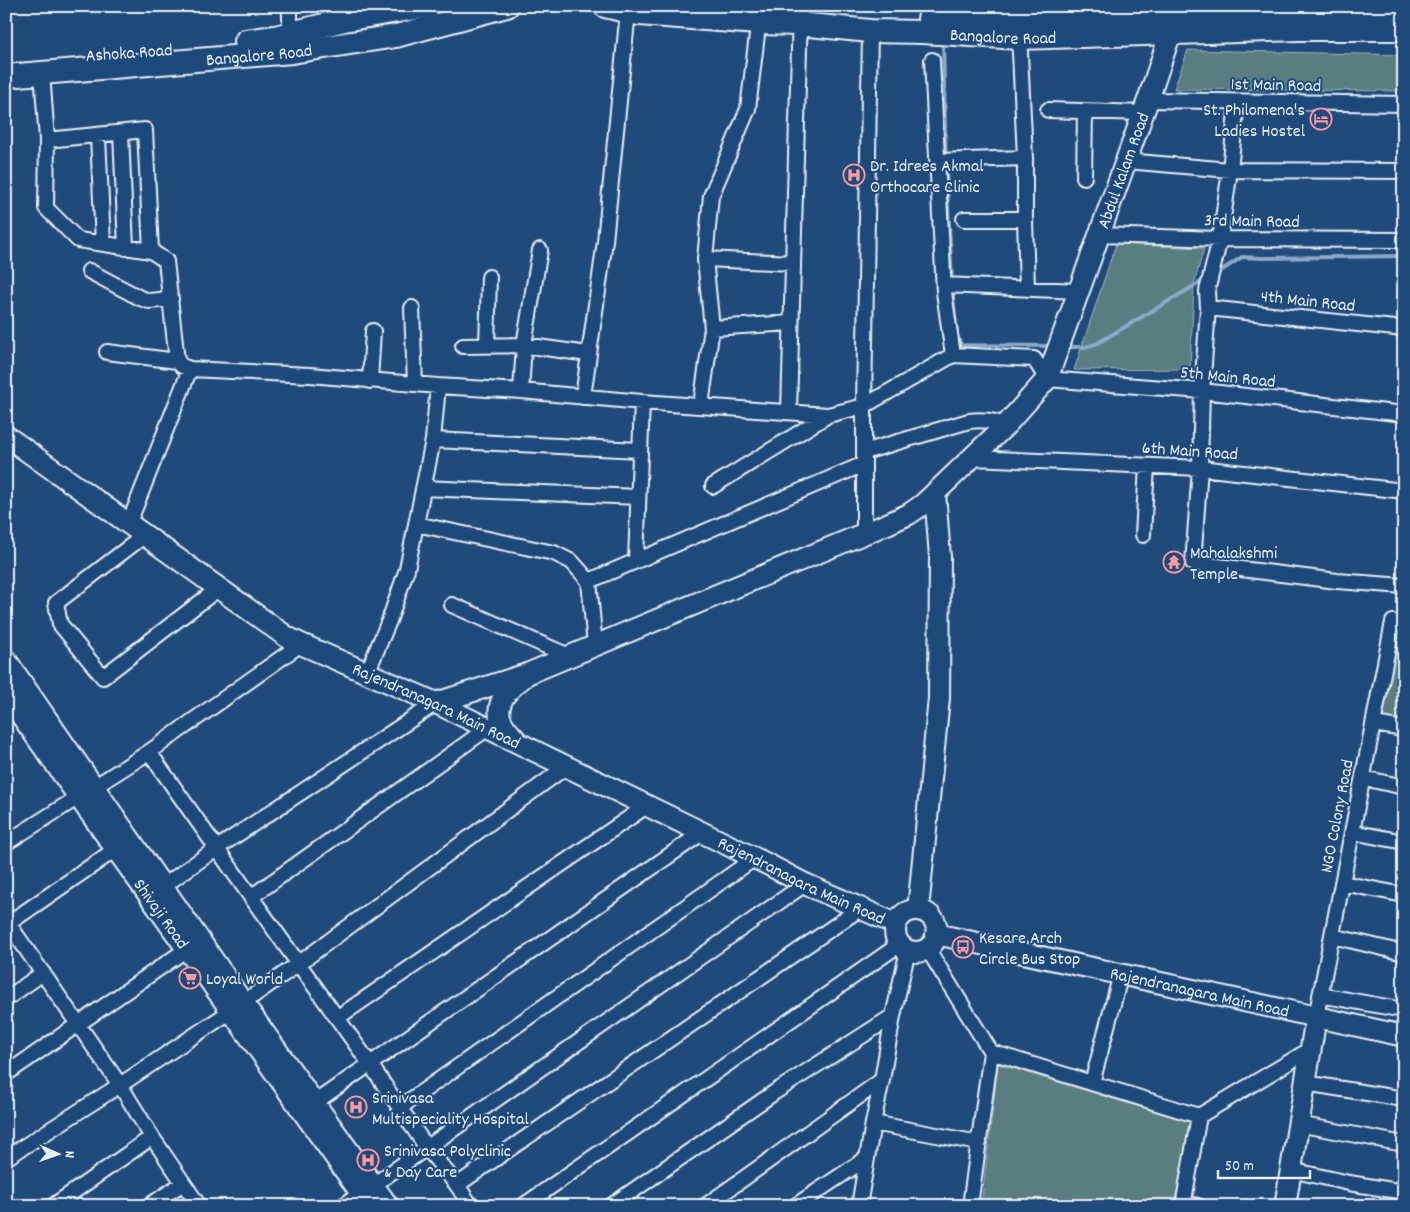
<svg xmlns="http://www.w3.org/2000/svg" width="1410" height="1212" viewBox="0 0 1410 1212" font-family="Dekko,sans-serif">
  <rect width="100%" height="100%" fill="#1f4a7a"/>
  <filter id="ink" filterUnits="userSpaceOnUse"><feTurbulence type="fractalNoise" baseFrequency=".02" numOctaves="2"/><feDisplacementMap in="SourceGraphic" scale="10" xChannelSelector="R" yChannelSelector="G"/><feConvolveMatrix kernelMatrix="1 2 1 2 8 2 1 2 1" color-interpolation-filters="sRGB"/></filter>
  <g filter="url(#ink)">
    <!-- green -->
    <path fill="#5a7d82" stroke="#a1b7bd" d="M 1188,50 L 1404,55 L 1404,91 L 1174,89 Z
      M 1116,244 L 1204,248 L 1194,284 L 1190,369 L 1074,370 Z
      M 1398,630 L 1404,631 L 1404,722 L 1382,718 Z
      M 998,1064 L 1190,1122 L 1174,1206 L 981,1206 Z"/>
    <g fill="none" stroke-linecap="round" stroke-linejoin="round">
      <!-- stream -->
      <path stroke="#8aaac8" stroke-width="4" d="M 943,41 L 946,170 L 952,281
        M 1216,274 L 1242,257 L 1261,258 L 1404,256
        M 952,288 L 957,335 L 961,345 L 1051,346
        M 1066,347 L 1085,347 L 1096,344 L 1206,279"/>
      <!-- street casing -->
      <g stroke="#e8f1f8" stroke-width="18">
        <path id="street" d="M 290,6 L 290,34
          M 1019,32 L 1025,158 L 1025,219 L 1027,289
          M 932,60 L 944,292 L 953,355
          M 42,73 L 47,140 L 46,208 L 78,240 L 151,251 L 166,261 L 177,361 L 182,366 L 190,369 L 310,375 L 438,386 L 521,391 L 642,402 L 828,415 L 864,406 L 953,355 L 1034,359 L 1047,379 L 1202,391 L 1404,414
          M 1148,100 L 1404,104
          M 1237,102 L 1230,170 L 1220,239 L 1207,291 L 1208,308 L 1202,391 L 1200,468 L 1193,563 L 1337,581 L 1404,586
          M 1048,110 L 1144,113
          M 121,133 L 126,248
          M 98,136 L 103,244
          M 47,140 L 145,130 L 151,251
          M 938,161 L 1025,158
          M 1126,161 L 1230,170 L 1404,171
          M 1084,177 L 1085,111
          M 964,219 L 1025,219
          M 1100,235 L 1220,239 L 1404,240
          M 705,259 L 793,263
          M 89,271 L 140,298 L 149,301 L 171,299
          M 944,285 L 1079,291
          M 412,308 L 415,384
          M 1208,308 L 1404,329
          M 712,328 L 791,323
          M 463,346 L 524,345 L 588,354
          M 487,346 L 489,277
          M 107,352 L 177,361
          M 370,381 L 373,331
          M 521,391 L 524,345 L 540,250
          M 583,397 L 605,241 L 628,11
          M 701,405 L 712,328 L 705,259 L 711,196 L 748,109 L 760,10
          M 789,412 L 800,12
          M 433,440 L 640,450
          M 864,452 L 969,421 C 983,419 993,421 1006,425
          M 972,458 L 1200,468 L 1404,491
          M 713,486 L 828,415
          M 423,488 L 638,497
          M 129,523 L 190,369
          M 416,524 L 554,553 L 572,562 L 589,581 L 595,646
          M 864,533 L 864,406 L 870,31
          M 145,535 L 56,603 L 60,624 L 103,677 L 219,588
          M 1143,535 L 1147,466
          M 636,561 L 642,402
          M 589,581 L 864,464
          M 452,605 L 569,656
          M 367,673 L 389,621 L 407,569 L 433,440 L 438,386
          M 1374,724 L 1404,729
          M 149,752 L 251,897 L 370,1064 L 427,1148 L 457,1185 L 471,1206
          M 1363,778 L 1404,787
          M 1352,832 L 1404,842
          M 6,843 L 149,752 L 301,644
          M 1342,883 L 1404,895
          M 162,887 L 217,848 L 436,703
          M 251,897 L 488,728
          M 6,920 L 120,1085 L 152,1137 L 199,1206
          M 6,925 L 116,849
          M 1332,936 L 1404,953
          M 927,948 L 991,1052 L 970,1206
          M 1320,995 L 1404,1010
          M 6,999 L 43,973
          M 1316,1017 L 1393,622 L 1404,624
          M 337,1018 L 648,805
          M 991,1052 L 1199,1116 L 1311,1049
          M 6,1074 L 187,949
          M 1092,1083 L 1121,974
          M 1305,1083 L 1404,1099
          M 314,1103 L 703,832
          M 399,1108 L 755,858
          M 873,1123 L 979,1143
          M 1298,1124 L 1404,1144
          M 6,1158 L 120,1085 L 243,1003 L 298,964 L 567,766
          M 1291,1170 L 1349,1183 L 1404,1192
          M 457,1185 L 861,908
          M 1184,1203 L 1198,1206
          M 53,1206 L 152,1137
          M 149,1206 L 183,1183
          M 343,1206 L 805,884
          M 523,1206 L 900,944
          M 611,1206 L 775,1092 L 893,1016
          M 705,1206 L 882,1080
          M 795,1206 L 867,1158
          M 859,1206 L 873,1123 L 882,1080 L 893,1016 L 908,950
          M 1183,1206 L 1199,1116"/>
      </g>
      <!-- secondary casing -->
      <g stroke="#e8f1f8" stroke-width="24">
        <g id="secondary">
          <path id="s1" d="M 6,436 L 287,637 L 301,644 L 436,703 L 769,865 L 805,884 L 896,924"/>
          <path d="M 6,660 L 243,1003 L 388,1206"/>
          <path id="s2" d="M 6,694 L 78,796 L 148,894 L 370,1206"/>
          <path id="s3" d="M 436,703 L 527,674 L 887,524 L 909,514 L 922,505 L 935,493 L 1006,425 L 1047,379 L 1148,100 L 1175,20"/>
          <path d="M 516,740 C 510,733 502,726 500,717 C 496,699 512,686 524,677"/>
          <path d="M 918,910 L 939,698 L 940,557 L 935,493"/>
          <circle cx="916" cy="931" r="21"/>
          <path id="s4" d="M 936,934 L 1404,1036"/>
          <path d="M 1285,1206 L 1316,1017"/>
        </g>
      </g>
      <!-- primary casing -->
      <g stroke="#e8f1f8" stroke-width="26">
        <g id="primary">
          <path id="s5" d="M 605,6 L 639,14 L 758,23 L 799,24 L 870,31 L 922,32 L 1019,38 L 1299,29 L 1404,29"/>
          <path d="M 929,19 L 1020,18 L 1155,13 L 1404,10"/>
          <path d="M 246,41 L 275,37 L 344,20 L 428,6"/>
          <path id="s6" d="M 6,76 L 292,52 L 396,36 L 507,6"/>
        </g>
      </g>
      <!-- street -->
      <use href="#street" stroke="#1f4a7a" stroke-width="14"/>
      <!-- secondary -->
      <use href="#secondary" stroke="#1f4a7a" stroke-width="20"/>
      <!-- primary -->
      <use href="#primary" stroke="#1f4a7a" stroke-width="22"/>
    </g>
  </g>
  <!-- icons -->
  <defs>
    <g id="hotel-ring" transform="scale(1.125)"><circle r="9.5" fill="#1f4a7a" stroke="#ff9aa2" stroke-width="1.5"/><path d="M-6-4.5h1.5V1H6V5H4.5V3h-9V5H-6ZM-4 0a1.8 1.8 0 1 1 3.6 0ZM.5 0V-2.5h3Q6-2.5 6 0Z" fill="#ff9aa2"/></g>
    <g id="hospital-ring" transform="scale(1.125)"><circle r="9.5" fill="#1f4a7a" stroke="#ff9aa2" stroke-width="1.5"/><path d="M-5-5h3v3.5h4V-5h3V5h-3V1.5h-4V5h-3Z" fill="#ff9aa2"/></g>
    <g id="temple-ring" transform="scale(1.125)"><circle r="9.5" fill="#1f4a7a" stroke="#ff9aa2" stroke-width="1.5"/><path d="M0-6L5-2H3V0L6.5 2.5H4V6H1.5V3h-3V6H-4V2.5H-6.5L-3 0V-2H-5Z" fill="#ff9aa2"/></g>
    <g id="bus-ring" transform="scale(1.125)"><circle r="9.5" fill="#1f4a7a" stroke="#ff9aa2" stroke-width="1.5"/><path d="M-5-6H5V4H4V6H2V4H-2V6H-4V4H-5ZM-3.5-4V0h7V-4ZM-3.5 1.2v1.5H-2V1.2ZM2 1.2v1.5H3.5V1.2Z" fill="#ff9aa2"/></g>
    <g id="supermarket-ring" transform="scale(1.125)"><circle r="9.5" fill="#1f4a7a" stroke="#ff9aa2" stroke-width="1.5"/><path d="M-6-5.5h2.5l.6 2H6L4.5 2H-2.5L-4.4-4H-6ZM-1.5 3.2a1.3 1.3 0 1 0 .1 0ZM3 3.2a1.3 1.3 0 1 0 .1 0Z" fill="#ff9aa2"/></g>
  </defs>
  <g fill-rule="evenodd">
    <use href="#hotel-ring" x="1321" y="119"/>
    <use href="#hospital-ring" x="854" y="175"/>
    <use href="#temple-ring" x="1174" y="562"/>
    <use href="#bus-ring" x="963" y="947"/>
    <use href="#supermarket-ring" x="190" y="978"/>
    <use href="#hospital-ring" x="356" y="1107"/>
    <use href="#hospital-ring" x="368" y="1160"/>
  </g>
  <g text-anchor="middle" stroke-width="4" stroke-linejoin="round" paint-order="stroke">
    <!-- street labels -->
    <g font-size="18" fill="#e8f1f8" stroke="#1f4a7a">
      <text dy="6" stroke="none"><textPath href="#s5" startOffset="400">Bangalore Road</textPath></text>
      <text transform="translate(129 52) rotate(-4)" y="6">Ashoka Road</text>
      <text dy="6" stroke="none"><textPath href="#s6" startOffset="254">Bangalore Road</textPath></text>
      <text transform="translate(1276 84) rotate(1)" y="6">1st Main Road</text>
      <text dy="6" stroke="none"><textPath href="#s3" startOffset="925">Abdul Kalam Road</textPath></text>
      <text transform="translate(1252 220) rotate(1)" y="6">3rd Main Road</text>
      <text transform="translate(1308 300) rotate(6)" y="6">4th Main Road</text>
      <text transform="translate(1228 376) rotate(6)" y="6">5th Main Road</text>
      <text transform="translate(1190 450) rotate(4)" y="6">6th Main Road</text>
      <text dy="6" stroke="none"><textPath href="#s1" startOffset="510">Rajendranagara Main Road</textPath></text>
      <text transform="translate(1336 816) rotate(-79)" y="6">NGO Colony Road</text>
      <text dy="6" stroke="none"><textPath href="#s1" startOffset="915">Rajendranagara Main Road</textPath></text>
      <text dy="6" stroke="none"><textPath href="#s2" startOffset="269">Shivaji Road</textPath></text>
      <text dy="6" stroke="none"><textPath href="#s4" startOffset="270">Rajendranagara Main Road</textPath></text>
    </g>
    <!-- poi labels -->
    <g font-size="18" fill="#e8f1f8" stroke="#1f4a7a" text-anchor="start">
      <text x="1305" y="115" text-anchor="end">St. Philomena's<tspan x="1305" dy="21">Ladies Hostel</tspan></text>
      <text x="870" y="171">Dr. Idrees Akmal<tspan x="870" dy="21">Orthocare Clinic</tspan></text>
      <text x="1190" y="558">Mahalakshmi<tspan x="1190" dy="21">Temple</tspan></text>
      <text x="979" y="943">Kesare Arch<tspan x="979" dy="21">Circle Bus Stop</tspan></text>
      <text x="206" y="984">Loyal World</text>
      <text x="372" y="1103">Srinivasa<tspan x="372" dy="21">Multispeciality Hospital</tspan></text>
      <text x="384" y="1156">Srinivasa Polyclinic<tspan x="384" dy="21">&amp; Day Care</tspan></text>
    </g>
  </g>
  <!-- margin -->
  <rect width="1410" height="1212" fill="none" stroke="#1f4a7a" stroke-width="25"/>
  <rect x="12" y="12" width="1385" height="1187" fill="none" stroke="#e8f1f8" stroke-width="2" filter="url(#ink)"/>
  <!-- north arrow -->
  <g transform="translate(58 1154) rotate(92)" stroke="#1f4a7a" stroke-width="4" paint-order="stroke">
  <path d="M0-4L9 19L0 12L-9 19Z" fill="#e8f1f8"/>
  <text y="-8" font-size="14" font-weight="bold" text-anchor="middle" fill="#e8f1f8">N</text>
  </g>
  <!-- scale -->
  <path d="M1218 1170v8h92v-8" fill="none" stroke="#e8f1f8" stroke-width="2.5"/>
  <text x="1225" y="1170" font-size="15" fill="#e8f1f8" stroke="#1f4a7a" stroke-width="4" paint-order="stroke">50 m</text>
</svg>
